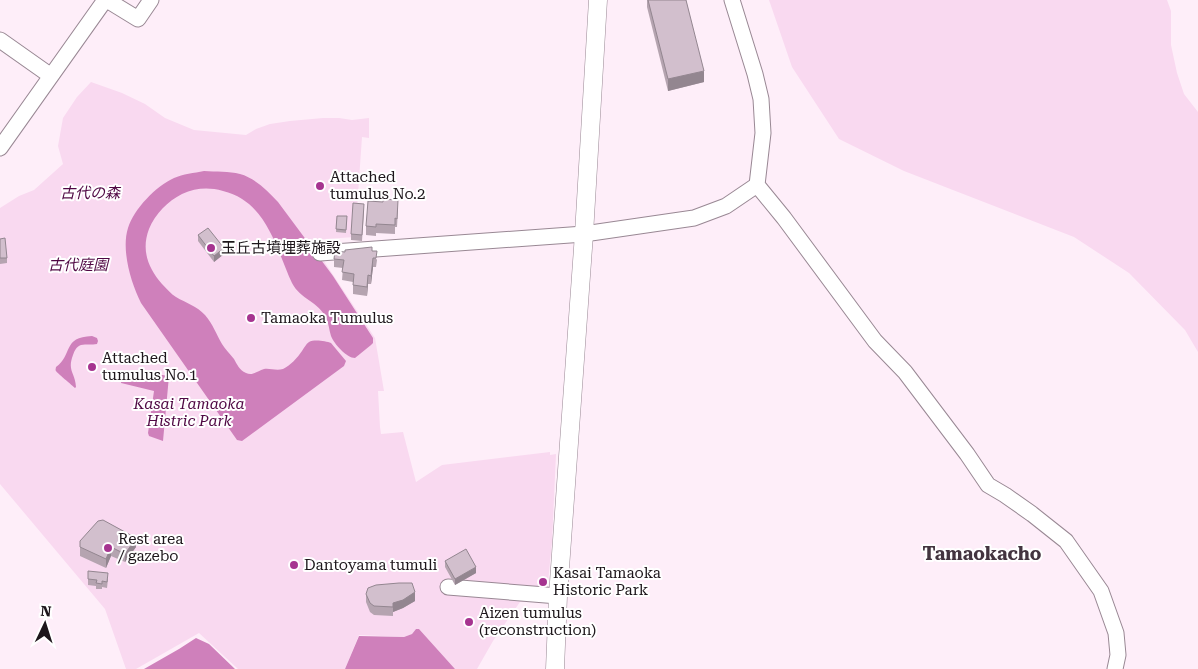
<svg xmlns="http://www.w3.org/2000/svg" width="1198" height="669" viewBox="0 0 1198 669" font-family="'Roboto Serif','Noto Sans JP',serif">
  <rect width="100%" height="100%" fill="#feeef9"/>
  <!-- green -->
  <path fill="#f9d9f0" d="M 769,0 L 1167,0 L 1171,11 L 1171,45 L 1177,73 L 1184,94 L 1198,112 L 1198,352 L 1185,330 L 1129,273 L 1074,237 L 904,171 L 839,139 L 792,67 Z
    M 91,82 L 122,93 L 145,104 L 165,118 L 194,130 L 246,135 L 256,129 L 270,124 L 290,121 L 323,118 L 339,118 L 352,120 L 369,118 L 369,138 L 362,137 L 355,237 L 310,240 L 375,338 L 384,391 L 378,391 L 380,427 L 381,434 L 403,432 L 416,482 L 442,465 L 550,452 L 550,455 L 556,454 L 552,542 L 546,602 L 520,602 L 493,641 L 477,669 L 455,669 L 419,629 L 416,629 L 412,634 L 404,637 L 359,635 L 345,669 L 238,669 L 199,633 L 136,669 L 126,669 L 105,609 L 0,484 L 0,208 L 19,196 L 34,190 L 63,164 L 58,146 L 63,118 L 77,97 Z"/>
  <!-- water -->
  <path fill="#cf80bb" d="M 204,171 C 216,172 229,171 240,174 C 255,178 268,191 278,202 L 333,276 L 373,338 L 373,343 L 371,345 L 355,358 C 347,358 334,344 331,336 C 329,330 329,324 326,318 C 319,302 300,299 292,283 C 290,279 288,274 286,269 C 273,237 261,200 223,191 C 208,187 196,188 182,194 C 168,201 155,214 149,229 C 141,250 148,268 162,284 C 167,289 171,294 176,297 C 186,303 197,306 205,315 C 213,324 216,334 222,344 C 225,349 230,354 234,359 C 237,364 239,370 246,373 C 253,376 257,371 264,369 C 270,368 276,371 283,369 C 290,366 298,357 302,351 C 304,348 306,344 309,342 C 314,339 326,341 331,343 L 346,361 L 344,366 L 242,441 L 237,440 L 141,303 C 131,283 121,250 128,228 C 134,209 156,186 174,178 C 183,174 194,173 204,171 Z
    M 92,336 L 97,338 L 98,341 L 97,344 C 92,345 86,344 81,345 C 76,347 75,350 73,355 C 67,371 75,372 76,387 L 75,388 C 73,386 56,372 56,371 C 55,370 56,368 56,367 C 73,355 62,337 92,336 Z
    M 137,371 L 169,376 L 163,441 L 149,436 L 148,433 L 154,391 L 121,383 L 122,375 Z
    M 416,629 L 419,629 L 455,669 L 345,669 L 359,636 L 404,637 L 412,634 Z
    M 196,638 L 209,644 L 235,669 L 144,669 L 179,649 Z"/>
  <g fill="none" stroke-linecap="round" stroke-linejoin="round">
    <!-- minor casing -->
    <g stroke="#998894" stroke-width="17">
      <path id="minor" d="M 107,0 L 138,19 L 151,0
        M 732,0 L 755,74 L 761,99 L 763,133 L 757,185 L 784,218 L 875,341 L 905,372 L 967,454 L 988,485 L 1005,495 L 1032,514 L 1066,541 L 1101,591 L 1116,633 L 1118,655 L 1115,669
        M 0,40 L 51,76
        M 0,148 L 105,0
        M 320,253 L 584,234 L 694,218 L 726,206 L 757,185
        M 448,587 L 558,596"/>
    </g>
    <!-- tertiary casing -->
    <g stroke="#998894" stroke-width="19">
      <path id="tertiary" d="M 555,669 L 558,596 L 584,234 L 598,0"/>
    </g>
    <!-- minor -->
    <use href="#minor" stroke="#fff" stroke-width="15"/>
    <!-- tertiary -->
    <use href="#tertiary" stroke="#fff" stroke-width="18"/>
  </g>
  <!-- wall -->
  <path fill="#b5a4b0" d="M 647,0 L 686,0 L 704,82 L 668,91 L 647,7 Z
    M 383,202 L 398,209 L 397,227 L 395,227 L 395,234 L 376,233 L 376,236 L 366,235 L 366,226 Z
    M 364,210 L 362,241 L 351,240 L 351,234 Z
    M 337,216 L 347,216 L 346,233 L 336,232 Z
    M 198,235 L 224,254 L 214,262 L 198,241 Z
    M 0,239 L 7,258 L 7,263 L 0,264 Z
    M 372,251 L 377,260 L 376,267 L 373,267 L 371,284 L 368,284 L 367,296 L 353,294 L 353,282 L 342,280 L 343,268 L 334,267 L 334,259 L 345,252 Z
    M 80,541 L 136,547 L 125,562 L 111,556 L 106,568 L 80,556 Z
    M 445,561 L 476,573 L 455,585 L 445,567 Z
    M 88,571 L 108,579 L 107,588 L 102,587 L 102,589 L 96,589 L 96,586 L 88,585 Z
    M 366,594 L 415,601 L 403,608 L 393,612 L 393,616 L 374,615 L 370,612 L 366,602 Z"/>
  <!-- shaded-wall -->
  <path fill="#938690" d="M 704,71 L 704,82 L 668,91 L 668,79 Z
    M 224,248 L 224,254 L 214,262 L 214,256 Z
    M 373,258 L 373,267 L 371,284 L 371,276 Z
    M 368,275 L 368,284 L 367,296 L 367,287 Z
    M 136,538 L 136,547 L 125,562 L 125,554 Z
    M 111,547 L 111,556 L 106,568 L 106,559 Z
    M 476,567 L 476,573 L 455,585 L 455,579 Z
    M 415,592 L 415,601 L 403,608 L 393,612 L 393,603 Z"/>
  <!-- building -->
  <path fill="#d2bfcd" stroke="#938690" d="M 648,0 L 686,0 L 704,71 L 668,79 Z
    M 383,199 L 398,200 L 397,219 L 395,218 L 395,225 L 376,224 L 376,227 L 366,226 L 368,201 L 383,202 Z
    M 353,203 L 364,204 L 362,235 L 351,234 Z
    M 337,216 L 347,216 L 346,230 L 336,229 Z
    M 208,228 L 224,248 L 214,256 L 198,235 Z
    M 5,238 L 7,258 L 0,258 L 0,239 Z
    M 372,247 L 372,251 L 377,251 L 376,258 L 373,258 L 371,276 L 368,275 L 367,287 L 353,285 L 354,274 L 342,272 L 344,260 L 334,259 L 335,251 L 345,252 L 345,250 Z
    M 103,520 L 136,538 L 125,554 L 111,547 L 106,559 L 80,547 L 80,541 L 98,521 Z
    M 466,549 L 476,567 L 455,579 L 445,561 Z
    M 88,571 L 108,573 L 107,582 L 102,581 L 102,584 L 96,583 L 97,580 L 88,579 Z
    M 399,583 L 412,583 L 415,592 L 403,600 L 393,603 L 393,607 L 374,606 L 370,603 L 366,594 L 368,588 L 376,585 Z"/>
  <!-- markers -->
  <g fill="#a63490" stroke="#fff" stroke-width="2">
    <circle cx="320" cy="186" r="5"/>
    <circle cx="211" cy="248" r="5"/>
    <circle cx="251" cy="318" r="5"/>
    <circle cx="92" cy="367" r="5"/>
    <circle cx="108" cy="548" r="5"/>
    <circle cx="294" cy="565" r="5"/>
    <circle cx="543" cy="582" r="5"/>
    <circle cx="469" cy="622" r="5"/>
  </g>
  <g text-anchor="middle" stroke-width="4" stroke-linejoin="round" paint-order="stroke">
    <!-- poi labels -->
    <g font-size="15" fill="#1d161b" stroke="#fff" text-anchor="start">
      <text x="330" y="182">Attached<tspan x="330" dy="17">tumulus No.2</tspan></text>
      <text x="221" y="253">玉丘古墳埋葬施設</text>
      <text x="261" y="323">Tamaoka Tumulus</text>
      <text x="102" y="363">Attached<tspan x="102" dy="17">tumulus No.1</tspan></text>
      <text x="118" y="544">Rest area<tspan x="118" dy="17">/ gazebo</tspan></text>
      <text x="304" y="570">Dantoyama tumuli</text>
      <text x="553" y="578">Kasai Tamaoka<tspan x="553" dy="17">Historic Park</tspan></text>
      <text x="479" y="618">Aizen tumulus<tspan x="479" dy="17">(reconstruction)</tspan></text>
    </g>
    <!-- park labels -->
    <g font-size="15" font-style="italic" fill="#4f0743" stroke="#fff">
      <text x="90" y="198">古代の森</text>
      <text x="78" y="270">古代庭園</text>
      <text x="189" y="409">Kasai Tamaoka<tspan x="189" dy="17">Histric Park</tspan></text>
    </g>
    <!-- quarter labels -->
    <g font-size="18" font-weight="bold" fill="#43343f" stroke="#fff">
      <text x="982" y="560">Tamaokacho</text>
    </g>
  </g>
  <!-- north arrow -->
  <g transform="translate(45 624) rotate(4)" stroke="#ffffff" stroke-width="4" paint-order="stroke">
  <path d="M0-4L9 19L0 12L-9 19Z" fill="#1d161b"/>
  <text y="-8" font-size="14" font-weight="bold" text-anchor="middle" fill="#1d161b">N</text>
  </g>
</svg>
